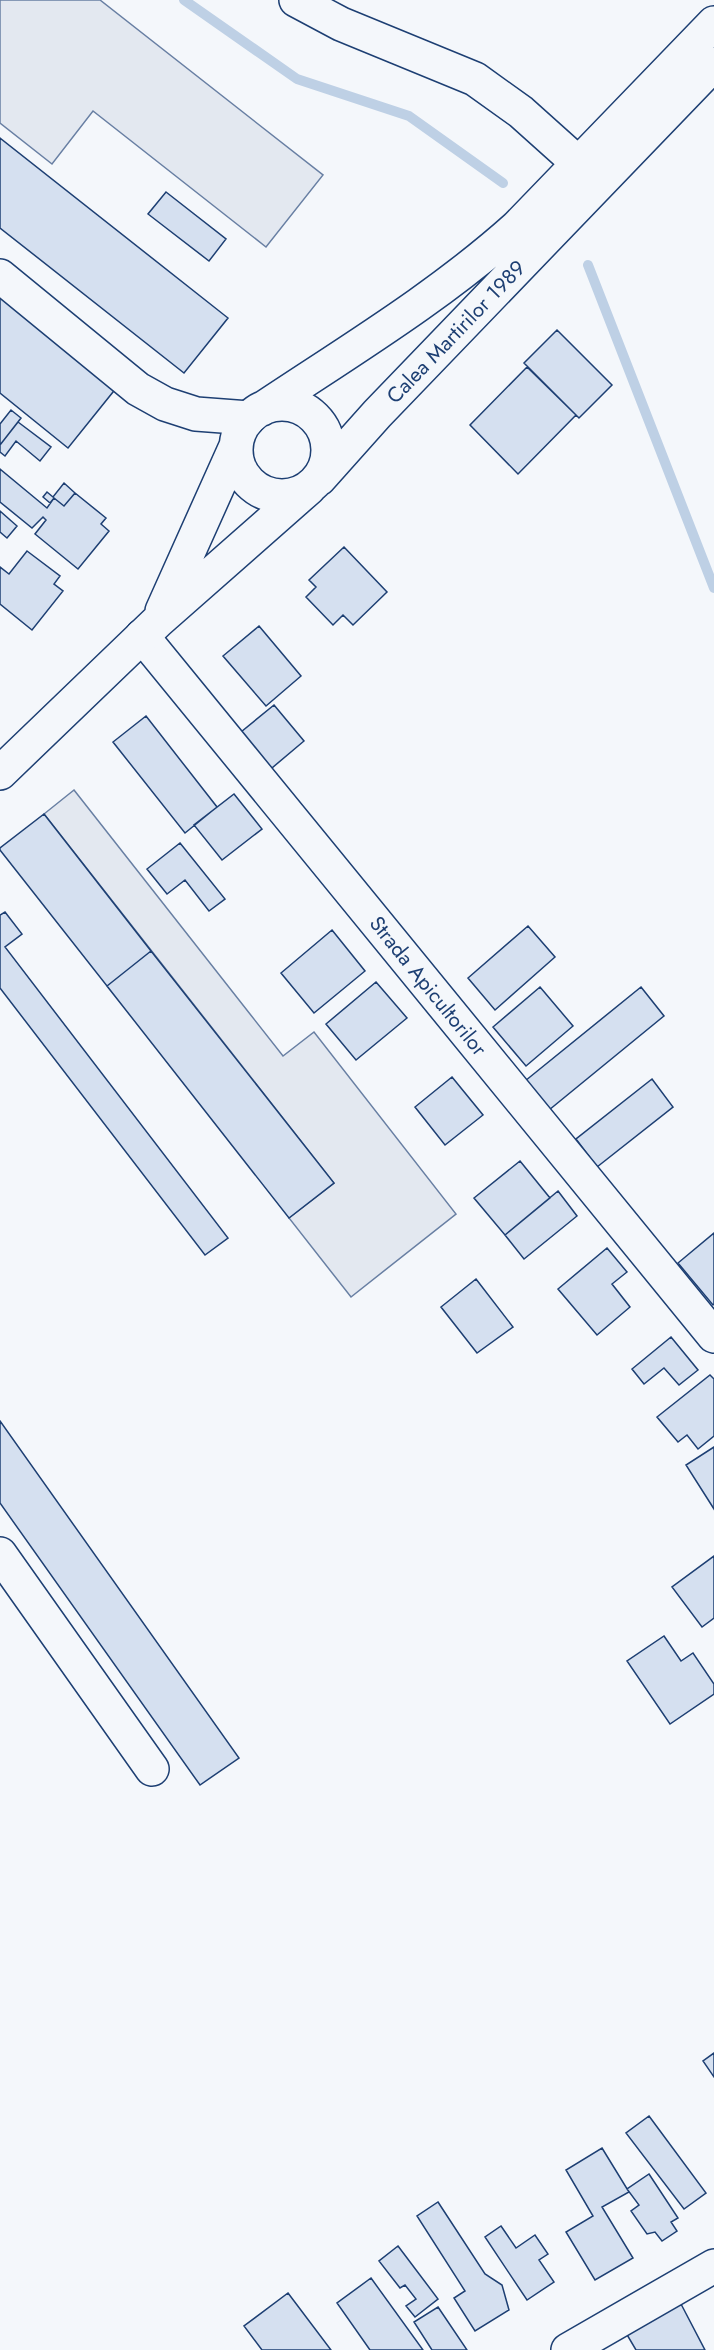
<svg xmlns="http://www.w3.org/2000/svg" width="714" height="2350" viewBox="0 0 714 2350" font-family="Jost,sans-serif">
  <rect width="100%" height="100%" fill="#f4f7fb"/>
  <!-- parking -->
  <path fill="#e3e8f0" stroke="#687fa3" stroke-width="1.5" d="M 0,0 L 100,0 L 323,175 L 266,247 L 93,111 L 52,164 L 0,123 Z
    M 74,790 L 283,1056 L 314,1032 L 456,1214 L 351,1297 L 289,1218 L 334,1183 L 44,814 Z"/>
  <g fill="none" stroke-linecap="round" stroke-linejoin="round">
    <!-- stream -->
    <path stroke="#bed0e5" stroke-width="10" d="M 184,0 L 297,79 L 409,116 L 503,183
      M 588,265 L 714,588"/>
  </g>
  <!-- building -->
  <path fill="#d5e0f0" stroke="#1d3f73" stroke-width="1.5" d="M 0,138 L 228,318 L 184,373 L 0,228 Z
    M 166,192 L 226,239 L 209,261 L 148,214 Z
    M 0,292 L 117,387 L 68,448 L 0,393 Z
    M 557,330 L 612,385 L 579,418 L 524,363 Z
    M 527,367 L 576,415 L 518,474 L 470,425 Z
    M 11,410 L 21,418 L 0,445 L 0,424 Z
    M 18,422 L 51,447 L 40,461 L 16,441 L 5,456 L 0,452 L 0,445 Z
    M 0,469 L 47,508 L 54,498 L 64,506 L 75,493 L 106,518 L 101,524 L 109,531 L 78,569 L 35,534 L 46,520 L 43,517 L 32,528 L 0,502 Z
    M 64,483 L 75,493 L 64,506 L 54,498 L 50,503 L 43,497 L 47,492 L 53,497 Z
    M 0,511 L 17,526 L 7,538 L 0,532 Z
    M 344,547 L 387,592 L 353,625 L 343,615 L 333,625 L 306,597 L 316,587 L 309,580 Z
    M 27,551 L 60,576 L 54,584 L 63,591 L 32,630 L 0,604 L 0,567 L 9,574 Z
    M 259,626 L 301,676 L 266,706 L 223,656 Z
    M 274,705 L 304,741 L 266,773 L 236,736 Z
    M 146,716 L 217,807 L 185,833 L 113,742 Z
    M 234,794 L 262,829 L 222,860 L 194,825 Z
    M 44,814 L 151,951 L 107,986 L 0,850 L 0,848 Z
    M 180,843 L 225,899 L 209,911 L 185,880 L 167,894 L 147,869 Z
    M 5,912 L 22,934 L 5,947 L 228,1238 L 205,1255 L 0,988 L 0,915 Z
    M 528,926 L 555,957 L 495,1010 L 468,978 Z
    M 332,930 L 365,971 L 314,1013 L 281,973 Z
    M 151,951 L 334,1183 L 289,1218 L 107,986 Z
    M 376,982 L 407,1018 L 356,1060 L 326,1024 Z
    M 540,987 L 573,1026 L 526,1066 L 493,1027 Z
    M 641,987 L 664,1016 L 549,1110 L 525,1081 Z
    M 452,1077 L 483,1115 L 445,1145 L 415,1107 Z
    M 652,1079 L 673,1107 L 597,1167 L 576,1139 Z
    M 520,1161 L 550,1198 L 505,1235 L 474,1198 Z
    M 558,1191 L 577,1216 L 524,1259 L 505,1235 Z
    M 714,1233 L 714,1304 L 713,1305 L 678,1263 Z
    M 607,1248 L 627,1272 L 612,1284 L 630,1307 L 597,1335 L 558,1289 Z
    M 476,1279 L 513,1327 L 477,1353 L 441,1307 Z
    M 671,1337 L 698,1370 L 679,1385 L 664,1368 L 644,1384 L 632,1369 Z
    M 710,1375 L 714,1379 L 714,1436 L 698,1449 L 687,1435 L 678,1442 L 657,1417 Z
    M 0,1421 L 239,1758 L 200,1785 L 0,1503 Z
    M 714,1447 L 714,1509 L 686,1465 Z
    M 714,1556 L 714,1618 L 702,1627 L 672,1587 Z
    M 664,1636 L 681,1661 L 693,1653 L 714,1684 L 714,1694 L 670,1724 L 627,1661 Z
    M 714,2053 L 714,2077 L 703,2061 Z
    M 649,2116 L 706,2193 L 684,2209 L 626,2133 Z
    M 602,2148 L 629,2192 L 602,2207 L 633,2258 L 595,2280 L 566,2232 L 593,2216 L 566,2170 Z
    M 649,2174 L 678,2218 L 671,2222 L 677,2231 L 662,2241 L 655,2232 L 647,2234 L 631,2211 L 639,2205 L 627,2189 Z
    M 438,2202 L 485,2274 L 502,2285 L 509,2310 L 475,2331 L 454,2298 L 465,2291 L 417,2216 Z
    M 501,2226 L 516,2248 L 535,2235 L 548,2254 L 539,2260 L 554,2282 L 527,2300 L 485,2237 Z
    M 398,2246 L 438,2299 L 415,2317 L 406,2306 L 416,2299 L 405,2285 L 400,2288 L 379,2261 Z
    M 371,2278 L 423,2350 L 370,2350 L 337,2303 Z
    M 288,2293 L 331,2350 L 262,2350 L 244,2326 Z
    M 681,2304 L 705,2350 L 636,2350 L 626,2333 Z
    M 438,2307 L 467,2350 L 432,2350 L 414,2322 Z"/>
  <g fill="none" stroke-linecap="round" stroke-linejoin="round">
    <!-- minor casing -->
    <g stroke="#1d3f73" stroke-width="36">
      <path id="minor" d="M 296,0 L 341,24 L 475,79 L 521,112 L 579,164
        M 0,276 L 138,389 L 165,404 L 196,414 L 249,418
        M 142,636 L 714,1336
        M 0,1554 L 152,1769
        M 568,2350 L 714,2266"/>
    </g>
    <!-- major casing -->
    <g stroke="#1d3f73" stroke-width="36">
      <path id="major" d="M236 450a46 46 0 1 1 92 0a46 46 0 1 1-92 0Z
        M 262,409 C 349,351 439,297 517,227 L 714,23
        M 319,479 L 377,414 L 714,64
        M 162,611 L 236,446
        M 0,773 L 158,621 L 309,488"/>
    </g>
    <!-- minor -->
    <use href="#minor" stroke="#f4f7fb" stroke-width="33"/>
    <!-- major -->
    <use href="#major" stroke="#f4f7fb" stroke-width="33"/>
  </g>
  <g text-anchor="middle" stroke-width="4.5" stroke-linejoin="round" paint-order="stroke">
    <!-- street labels -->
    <g font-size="21" fill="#1d3f73" stroke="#f4f7fb">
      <text transform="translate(456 332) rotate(-46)" y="7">Calea Martirilor 1989</text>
      <text transform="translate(428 986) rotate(51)" y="7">Strada Apicultorilor</text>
    </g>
  </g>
</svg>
